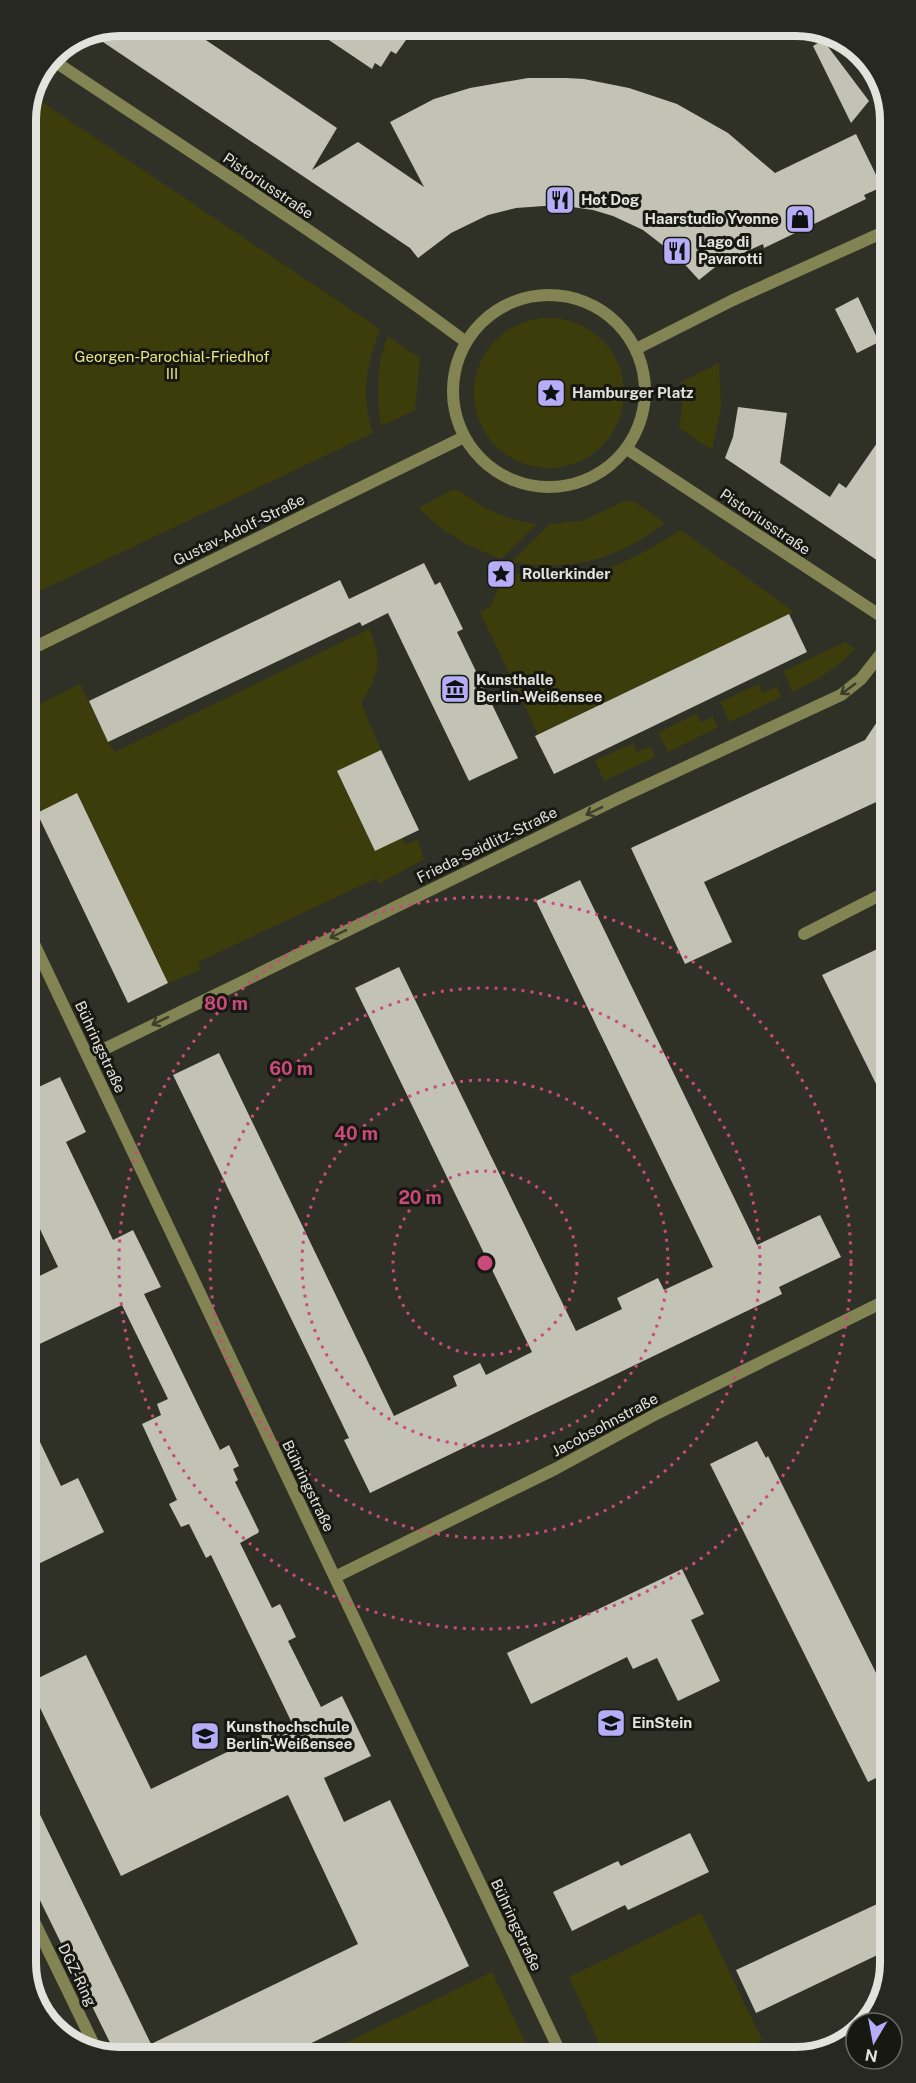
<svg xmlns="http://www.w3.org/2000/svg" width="916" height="2083" viewBox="0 0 916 2083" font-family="'Public Sans',sans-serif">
  <rect width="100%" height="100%" fill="#303126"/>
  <!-- green -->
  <path fill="#3d3d0c" d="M 34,97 L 380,329 C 366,366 360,396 373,433 L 27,597 L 26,115 Z
    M474 393a75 75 0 1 1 150 0a75 75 0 1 1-150 0Z
    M 388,336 L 420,358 L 415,410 L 381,426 C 377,396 376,364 388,336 Z
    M 719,363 L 721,408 L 712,450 L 679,428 L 682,407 L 681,382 Z
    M 459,490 C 483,509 507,521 537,524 L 501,559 C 470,547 442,533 419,508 L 450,491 Z
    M 625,501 L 635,502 L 665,523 C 617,560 571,572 511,562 L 550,524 L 582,521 Z
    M 681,530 L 794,612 L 538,734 L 480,612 L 491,606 L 505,572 C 529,576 559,580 584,575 C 618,568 651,549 681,530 Z
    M 369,629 C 383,658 379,677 361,703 L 381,750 L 337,772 L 375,851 L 402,838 L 406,845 L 417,839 L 424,859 L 379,884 L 377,878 L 198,962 L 200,970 L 168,983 L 78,794 L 28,817 L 27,710 L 80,684 L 108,742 L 115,752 Z
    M 845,642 L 855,649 C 838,667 815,682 792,692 L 784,671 Z
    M 759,684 L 763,693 L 777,686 L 781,697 L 730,722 L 720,702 Z
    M 696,714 L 701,722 L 713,717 L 718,727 L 668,752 L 658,733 Z
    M 633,743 L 637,752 L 651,747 L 655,757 L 604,781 L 595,761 Z
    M 701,1913 L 762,2040 L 735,2053 L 604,2054 L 569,1977 Z
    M 492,1972 L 531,2054 L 319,2056 Z"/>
  <!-- building -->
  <path fill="#c2c3b5" d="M 120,26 L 185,26 L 337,128 L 312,170 L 358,142 L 424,187 L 390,122 L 434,99 L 470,88 L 528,78 L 566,78 L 584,79 L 629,88 L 677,104 L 728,133 L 775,173 L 856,134 L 882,187 L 864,195 L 866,199 L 764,248 L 763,244 L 719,264 L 699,280 L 678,257 L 643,230 L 613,216 L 593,210 L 558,205 L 516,208 L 488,215 L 451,233 L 418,258 L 410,248 L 94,36 Z
    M 308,26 L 416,26 L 396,54 L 391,51 L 381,67 L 375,63 L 372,69 Z
    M 823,40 L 869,101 L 851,123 L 813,46 Z
    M 858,297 L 879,342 L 857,353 L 835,309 Z
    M 738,407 L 787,413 L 780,463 L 830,497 L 839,483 L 846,488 L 886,430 L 887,567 L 725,458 L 733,437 Z
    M 424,563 L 435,585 L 440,582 L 463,629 L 457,632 L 518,758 L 469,781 L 388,613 L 362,626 L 360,622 L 108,742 L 89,701 L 340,580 L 349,599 Z
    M 789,614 L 807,652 L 554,774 L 535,736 Z
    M 887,707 L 887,797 L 704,882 L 732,942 L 685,964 L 631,848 L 865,740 Z
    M 381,750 L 419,830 L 375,851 L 337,771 Z
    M 77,793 L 168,983 L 128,1003 L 37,813 Z
    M 580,880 L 757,1245 L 820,1215 L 841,1257 L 779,1287 L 782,1294 L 370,1493 L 344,1440 L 349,1438 L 173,1075 L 219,1053 L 394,1416 L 457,1386 L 453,1376 L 480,1363 L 486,1375 L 532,1352 L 355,988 L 399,967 L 576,1331 L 622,1309 L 617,1298 L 658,1278 L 664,1290 L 713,1267 L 536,901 Z
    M 888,944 L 888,1108 L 822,975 Z
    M 60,1077 L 86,1132 L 66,1142 L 113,1240 L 133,1230 L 161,1287 L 144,1294 L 220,1450 L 229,1445 L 239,1466 L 233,1469 L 238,1480 L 235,1482 L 259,1531 L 258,1533 L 240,1543 L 272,1608 L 280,1604 L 296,1637 L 288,1641 L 321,1707 L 342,1696 L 371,1756 L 324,1778 L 344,1822 L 390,1800 L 469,1966 L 285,2056 L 117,2057 L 30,1880 L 30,1794 L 151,2044 L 358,1944 L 288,1795 L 121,1876 L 30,1687 L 30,1682 L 86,1655 L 151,1789 L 291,1721 L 211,1555 L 206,1558 L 189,1524 L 181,1527 L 169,1504 L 177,1500 L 142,1424 L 161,1415 L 157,1404 L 168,1399 L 122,1305 L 29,1349 L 29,1281 L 58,1267 L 29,1206 L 28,1092 Z
    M 29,1419 L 61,1486 L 78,1478 L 104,1532 L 30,1568 Z
    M 757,1441 L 766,1458 L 768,1456 L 890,1701 L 890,1771 L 868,1782 L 710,1464 Z
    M 682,1569 L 704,1614 L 691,1620 L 720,1681 L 678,1701 L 657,1658 L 633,1669 L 627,1657 L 531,1704 L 507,1653 Z
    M 690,1833 L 709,1872 L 628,1910 L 625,1905 L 572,1931 L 553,1892 L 618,1861 L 621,1866 Z
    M 890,1898 L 890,1949 L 756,2013 L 736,1970 Z"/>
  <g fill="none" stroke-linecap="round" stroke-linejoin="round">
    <!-- service -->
    <path stroke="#828453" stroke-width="12" d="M 804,934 L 888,891
      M 30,1913 L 97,2051"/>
    <!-- minor -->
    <path stroke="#828453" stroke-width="12" d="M 28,931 L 561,2054
      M 88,1057 L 619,798 L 841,695 L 861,679 L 887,646
      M 335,1577 L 555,1469 L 656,1414 L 889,1299"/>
    <!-- tertiary -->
    <path stroke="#828453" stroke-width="12" d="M 51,59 C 190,152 332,242 466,342
      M453 391a96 96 0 1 1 192 0a96 96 0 1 1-192 0Z
      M 636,349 L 733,300 L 886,231
      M 627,449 L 887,620
      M 27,651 L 464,437"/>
  </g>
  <!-- one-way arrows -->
  <defs><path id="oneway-shaft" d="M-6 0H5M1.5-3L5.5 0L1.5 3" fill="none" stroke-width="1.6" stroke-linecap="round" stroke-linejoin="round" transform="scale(1.5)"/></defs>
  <g stroke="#3d3e29">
    <use href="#oneway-shaft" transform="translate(848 689) rotate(144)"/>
    <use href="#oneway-shaft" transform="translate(594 811) rotate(154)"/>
    <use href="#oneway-shaft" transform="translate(338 934) rotate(154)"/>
    <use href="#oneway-shaft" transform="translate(160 1021) rotate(154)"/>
  </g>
  <!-- distance rings -->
  <g fill="none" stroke="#ca4b7b" stroke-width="3" stroke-dasharray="3 6">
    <circle cx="485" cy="1263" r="92"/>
    <circle cx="485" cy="1263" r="183"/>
    <circle cx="485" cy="1263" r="275"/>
    <circle cx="485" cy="1263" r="366"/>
  </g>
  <!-- icons -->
  <defs>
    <g id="restaurant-square" transform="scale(1.5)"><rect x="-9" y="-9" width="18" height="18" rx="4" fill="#b6acf8" stroke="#181813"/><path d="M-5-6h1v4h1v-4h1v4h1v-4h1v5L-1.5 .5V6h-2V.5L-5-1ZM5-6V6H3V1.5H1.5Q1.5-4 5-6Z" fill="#111"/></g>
    <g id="shop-square" transform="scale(1.5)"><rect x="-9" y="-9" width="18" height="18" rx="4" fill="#b6acf8" stroke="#181813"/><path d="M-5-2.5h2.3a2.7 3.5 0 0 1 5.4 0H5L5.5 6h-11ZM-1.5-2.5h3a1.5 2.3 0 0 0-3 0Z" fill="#111"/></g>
    <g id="sight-square" transform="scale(1.5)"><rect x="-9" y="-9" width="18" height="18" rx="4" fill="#b6acf8" stroke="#181813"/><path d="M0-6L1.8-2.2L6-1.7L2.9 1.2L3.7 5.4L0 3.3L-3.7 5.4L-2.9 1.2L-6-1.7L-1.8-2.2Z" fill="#111"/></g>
    <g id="museum-square" transform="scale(1.5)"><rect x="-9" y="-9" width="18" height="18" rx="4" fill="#b6acf8" stroke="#181813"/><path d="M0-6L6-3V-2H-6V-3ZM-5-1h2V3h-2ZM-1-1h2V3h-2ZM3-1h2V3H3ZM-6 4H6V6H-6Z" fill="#111"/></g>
    <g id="school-square" transform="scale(1.5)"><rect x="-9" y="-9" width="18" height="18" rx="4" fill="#b6acf8" stroke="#181813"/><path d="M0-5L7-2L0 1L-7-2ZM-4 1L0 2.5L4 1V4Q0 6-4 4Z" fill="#111"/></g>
    <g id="university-square" transform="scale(1.5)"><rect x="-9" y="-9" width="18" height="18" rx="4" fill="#b6acf8" stroke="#181813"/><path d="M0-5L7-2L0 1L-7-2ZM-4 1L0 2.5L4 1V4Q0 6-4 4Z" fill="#111"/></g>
  </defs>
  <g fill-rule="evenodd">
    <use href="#restaurant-square" x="560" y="200"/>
    <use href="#shop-square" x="800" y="219"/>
    <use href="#restaurant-square" x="677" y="251"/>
    <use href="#sight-square" x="551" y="393"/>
    <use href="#sight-square" x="501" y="574"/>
    <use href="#museum-square" x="455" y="689"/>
    <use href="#school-square" x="611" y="1723"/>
    <use href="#university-square" x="205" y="1736"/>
  </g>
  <g text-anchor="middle" stroke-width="6" stroke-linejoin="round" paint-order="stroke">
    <!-- street labels -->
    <g font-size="15" fill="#e2e3dc" stroke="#181813">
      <text transform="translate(268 186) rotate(34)" y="5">Pistoriusstraße</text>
      <text transform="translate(765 522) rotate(34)" y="5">Pistoriusstraße</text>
      <text transform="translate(239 530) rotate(-26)" y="5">Gustav-Adolf-Straße</text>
      <text transform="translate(487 845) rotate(-26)" y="5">Frieda-Seidlitz-Straße</text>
      <text transform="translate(100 1047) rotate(65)" y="5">Bühringstraße</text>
      <text transform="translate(605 1425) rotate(-28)" y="5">Jacobsohnstraße</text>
      <text transform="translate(308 1486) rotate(64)" y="5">Bühringstraße</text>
      <text transform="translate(516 1925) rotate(65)" y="5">Bühringstraße</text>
      <text transform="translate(77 1975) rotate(64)" y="5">DGZ-Ring</text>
    </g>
    <!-- poi labels -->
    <g font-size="15" font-weight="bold" fill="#e2e3dc" stroke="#181813" text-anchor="start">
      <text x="581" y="205">Hot Dog</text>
      <text x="779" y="224" text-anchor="end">Haarstudio Yvonne</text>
      <text x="698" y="247">Lago di<tspan x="698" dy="17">Pavarotti</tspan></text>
      <text x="572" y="398">Hamburger Platz</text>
      <text x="522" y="579">Rollerkinder</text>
      <text x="476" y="685">Kunsthalle<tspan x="476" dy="17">Berlin-Weißensee</tspan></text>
      <text x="632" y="1728">EinStein</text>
      <text x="226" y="1732">Kunsthochschule<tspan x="226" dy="17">Berlin-Weißensee</tspan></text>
    </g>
    <!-- park labels -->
    <g font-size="15" fill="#e5e885" stroke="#181813">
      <text x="172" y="362">Georgen-Parochial-Friedhof<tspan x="172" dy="17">III</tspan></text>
    </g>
  </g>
  <!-- crop -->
  <path d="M0 0H916V2083H0ZM120 36H796A84 84 0 0 1 880 120V1963A84 84 0 0 1 796 2047H120A84 84 0 0 1 36 1963V120A84 84 0 0 1 120 36Z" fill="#282823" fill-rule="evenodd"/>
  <path fill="none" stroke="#e2e3dc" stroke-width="8" d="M120 36H796A84 84 0 0 1 880 120V1963A84 84 0 0 1 796 2047H120A84 84 0 0 1 36 1963V120A84 84 0 0 1 120 36Z"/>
  <circle cx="485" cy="1263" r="9" fill="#ca4b7b" stroke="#181813" stroke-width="3"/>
  <g font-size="18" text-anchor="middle" font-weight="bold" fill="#ca4b7b" stroke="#181813" stroke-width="6" stroke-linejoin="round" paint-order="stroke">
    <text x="226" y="1010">80 m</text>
    <text x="291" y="1075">60 m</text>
    <text x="356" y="1140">40 m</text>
    <text x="420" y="1204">20 m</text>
  </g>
  <!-- north arrow -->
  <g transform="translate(874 2041) rotate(190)"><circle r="28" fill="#181813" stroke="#696963" stroke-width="1.5"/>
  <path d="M0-4.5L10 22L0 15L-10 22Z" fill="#b6acf8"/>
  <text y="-9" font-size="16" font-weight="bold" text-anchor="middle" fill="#e2e3dc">N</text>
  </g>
</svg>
